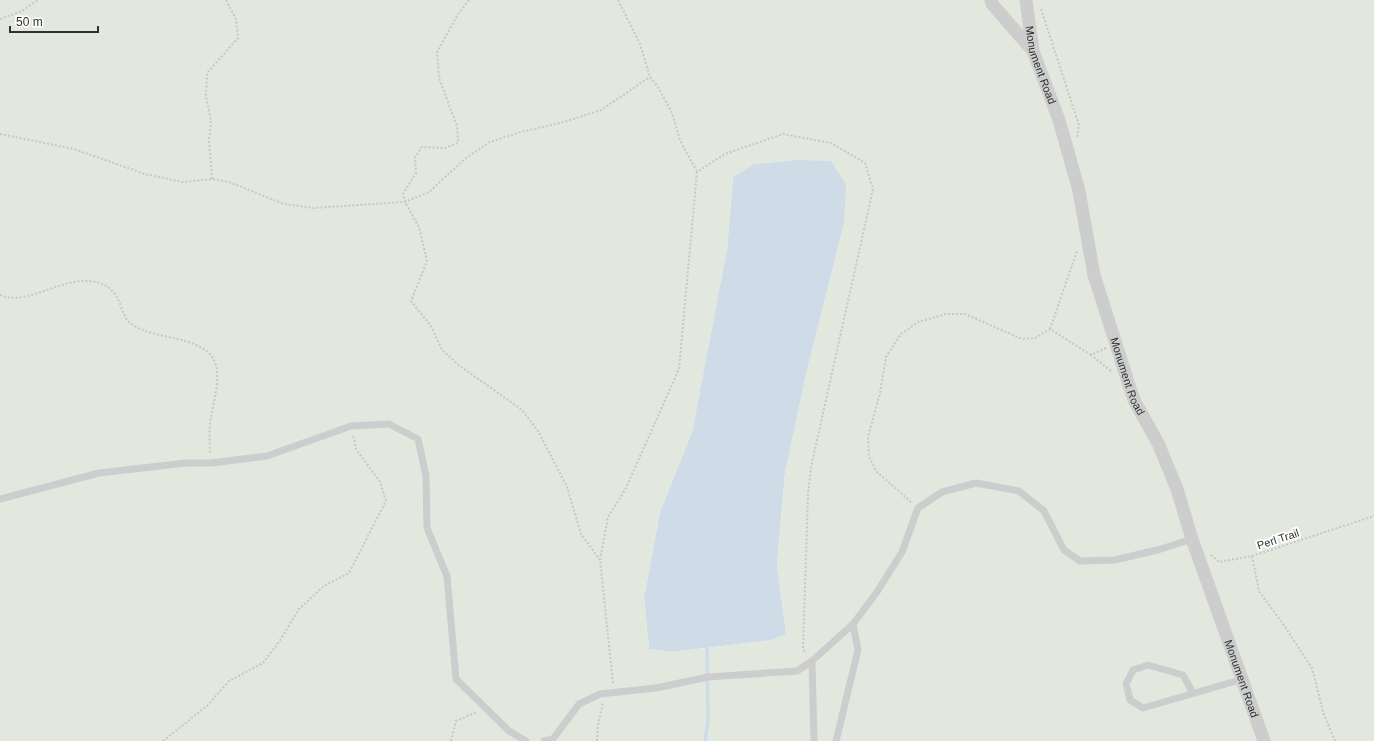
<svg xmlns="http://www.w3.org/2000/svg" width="1374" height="741" viewBox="0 0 1374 741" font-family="Helvetica,sans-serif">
  <rect width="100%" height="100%" fill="#fff"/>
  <!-- green -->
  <path fill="#e2e8dd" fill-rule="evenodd" d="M 0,0 L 1374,0 L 1374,741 L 0,741 ZM 796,160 L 844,224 L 809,362 L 785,473 L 777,565 L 786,634 L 772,640 L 672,652 L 649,649 L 644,598 L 660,512 L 692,432 L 727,249 L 733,177 L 754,164 Z"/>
  <!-- water -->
  <path fill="#cfdce8" d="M 796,160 L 831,161 L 846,184 L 844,224 L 809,362 L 785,473 L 777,565 L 786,634 L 772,640 L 672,652 L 649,649 L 644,598 L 660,512 L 692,432 L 727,249 L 733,177 L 754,164 Z"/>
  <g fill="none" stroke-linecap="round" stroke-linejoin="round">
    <!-- stream -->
    <path stroke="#cfdce8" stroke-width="3.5" d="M 705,741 L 708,721 L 707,645"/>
    <!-- path -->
    <path stroke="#c7c7c7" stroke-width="2" stroke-dasharray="2 2" stroke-linecap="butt" d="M 469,0 L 458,14 L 437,52 L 439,78 L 457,126 L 458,143 L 445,148 L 422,147 L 415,157 L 416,173 L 403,194 L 405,202 L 419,227 L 427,261 L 411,301 L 431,326 L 442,350 L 460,366 L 522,410 L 538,431 L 567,487 L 581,534 L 600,560
      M 618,0 L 640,44 L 650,77 L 658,87 L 672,113 L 680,140 L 697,172
      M 1041,9 L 1079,125 L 1077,138
      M 0,19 L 22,11 L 38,0
      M 0,134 L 74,149 L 145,174 L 183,182 L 212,179 L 229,182 L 284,204 L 313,208 L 405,202 L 429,192 L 466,158 L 490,142 L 521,132 L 564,122 L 601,110 L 650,77
      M 212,179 L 209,141 L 211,121 L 206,96 L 207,73 L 238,38 L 236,19 L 226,0
      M 0,295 C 23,306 58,281 83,281 C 97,280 111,285 118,299 C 122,307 123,317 130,323 C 143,333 166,336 182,340 C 193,343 209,349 214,360 C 223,380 211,406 210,426 C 209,435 210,445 210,454
      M 1050,329 L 1077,251
      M 1106,348 L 1091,355 L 1111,371
      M 911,502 L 877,472 L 869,457 L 868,437 L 880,393 L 886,357 L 901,334 L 918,322 L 946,314 L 965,314 L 1022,339 L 1035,338 L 1050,329 L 1091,355
      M 1211,555 L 1219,562 L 1252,556 L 1374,516
      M 1252,556 L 1259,591 L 1283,624 L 1312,668 L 1324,715 L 1335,741
      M 613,683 L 600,560 L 608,517 L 625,490 L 679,369 L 697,172 L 725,154 L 783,134 L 831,143 L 865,163 L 873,189 L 811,467 L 808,495 L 803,649 L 806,654
      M 163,741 L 208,705 L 229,681 L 263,663 L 279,642 L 299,609 L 324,586 L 349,573 L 386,501 L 380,482 L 356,449 L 353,435
      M 451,741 L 456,721 L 477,712
      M 597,741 L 598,724 L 603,703"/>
    <!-- lane -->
    <path stroke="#cdcdcd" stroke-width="7" d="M 0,499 L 99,473 L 186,463 L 211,463 L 267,456 L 351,426 L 389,424 L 418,439 L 426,476 L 427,528 L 447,576 L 456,679 L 509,731 L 526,741
      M 812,661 L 814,741
      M 1193,693 L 1183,675 L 1148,665 L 1133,670 L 1126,684 L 1130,700 L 1143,708 L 1243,679
      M 544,741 L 553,739 L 579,704 L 600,694 L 656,688 L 708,677 L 797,671 L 812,661 L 853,624 L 877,592 L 902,552 L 918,508 L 942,492 L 976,483 L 1019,491 L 1044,511 L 1064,550 L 1080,561 L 1115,560 L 1161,549 L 1192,539
      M 836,741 L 858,650 L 853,624"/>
    <!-- street -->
    <g stroke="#cdcdcd" stroke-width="13">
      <path d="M 991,0 L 992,4 L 1033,51"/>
      <path id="s1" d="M 1026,0 L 1033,51 L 1059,120 L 1079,191 L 1094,275 L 1129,385 L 1134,400 L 1158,443 L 1177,489 L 1192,539 L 1264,741"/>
    </g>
  </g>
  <g text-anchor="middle" stroke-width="4" stroke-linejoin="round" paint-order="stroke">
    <!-- street labels -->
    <g font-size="11" fill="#303030" stroke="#fff">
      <text dy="4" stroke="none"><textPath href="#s1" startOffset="67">Monument Road</textPath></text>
      <text dy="4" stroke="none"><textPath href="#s1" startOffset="391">Monument Road</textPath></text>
      <text transform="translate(1278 539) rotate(-18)" y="4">Perl Trail</text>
      <text dy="4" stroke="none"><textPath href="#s1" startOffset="715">Monument Road</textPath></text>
    </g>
  </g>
  <!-- scale -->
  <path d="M10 26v6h88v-6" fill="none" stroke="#303030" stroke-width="2"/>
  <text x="16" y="26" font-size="12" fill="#303030" stroke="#ffffff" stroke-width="3" paint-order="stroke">50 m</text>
</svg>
